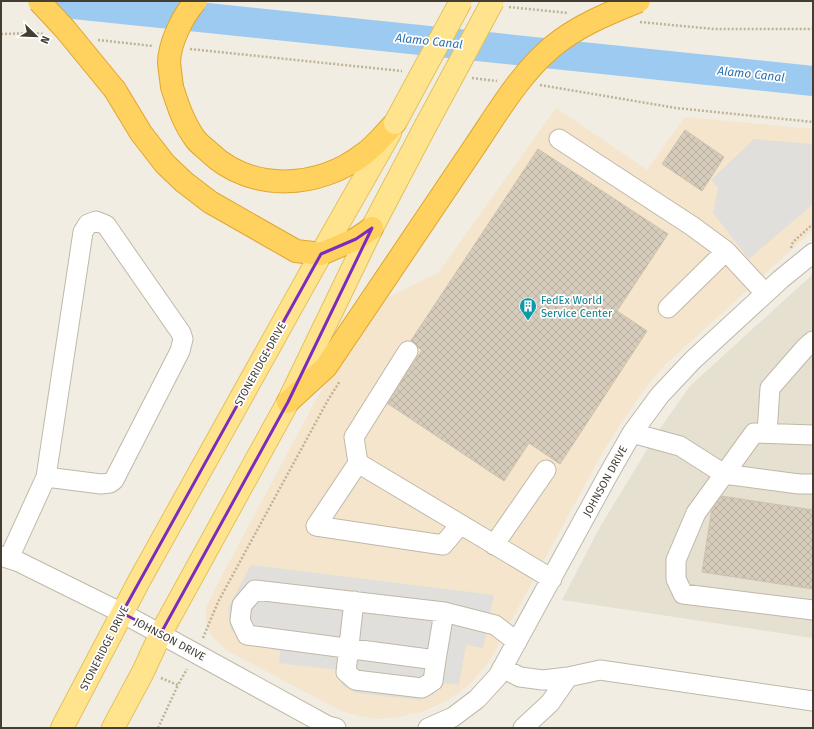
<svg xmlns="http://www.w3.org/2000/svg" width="814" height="729" viewBox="0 0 814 729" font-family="'Fira Sans',sans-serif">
  <defs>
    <pattern id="building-cross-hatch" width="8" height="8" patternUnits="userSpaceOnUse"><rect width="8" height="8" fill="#d6ccbb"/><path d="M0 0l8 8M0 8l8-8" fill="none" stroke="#b9b0a1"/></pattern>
  </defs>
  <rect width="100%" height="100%" fill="#f1ede2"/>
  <!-- residential -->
  <path fill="#e5e0d0" d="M 813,274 L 813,638 L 562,600 L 600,527 L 659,430 L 690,386 Z"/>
  <!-- commercial -->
  <path fill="#f5e5cc" d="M 556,108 L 647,170 L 685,117 L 813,129 L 813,230 L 665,365 L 644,390 L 621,423 L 600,457 L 490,660 L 471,683 L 448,700 L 422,712 L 397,717 L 378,719 L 359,716 L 341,711 L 226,650 L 211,635 L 206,624 L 206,608 L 218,583 L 318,396 L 384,299 L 438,273 Z"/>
  <!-- parking -->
  <path fill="#e1dfdb" d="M 754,139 L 813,144 L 813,204 L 749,259 L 713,213 L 718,187 L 711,180 Z
    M 251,565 L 494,595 L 483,648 L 466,645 L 459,685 L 442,683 L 433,695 L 419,700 L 356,693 L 342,685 L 337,670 L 279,663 L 280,651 L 241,642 L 230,628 L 228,608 Z"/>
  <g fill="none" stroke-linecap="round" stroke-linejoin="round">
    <!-- river -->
    <path stroke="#9ccaf0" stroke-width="30" d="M 45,1 L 813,81"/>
  </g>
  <!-- building -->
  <path fill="url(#building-cross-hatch)" stroke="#cec2ab" d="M 685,130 L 724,157 L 702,191 L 662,164 Z
    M 538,149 L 668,234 L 617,311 L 647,331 L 560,464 L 529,443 L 504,481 L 387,403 L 422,350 L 410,342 Z
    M 714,495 L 813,510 L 813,589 L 702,572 Z"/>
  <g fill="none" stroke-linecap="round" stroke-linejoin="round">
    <!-- minor casing -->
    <g stroke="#c0b8a8" stroke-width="21">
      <path id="minor" d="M 559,139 L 692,226 L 726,251
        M 668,308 L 726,251 L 765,293
        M 632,433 L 680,446 L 724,474 L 799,484 L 813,484
        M 767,433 L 770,388 L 805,348 L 813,341
        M 813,435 L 754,433 L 696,513 L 676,560 L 676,579 L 683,594 L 813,610
        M 358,463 L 354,437 L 408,351
        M 460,525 L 443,545 L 316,526 L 358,463 L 552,579
        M 494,545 L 546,470
        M 1,556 L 19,562 L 122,613 L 328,726 L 336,728
        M 9,558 L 46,477 L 83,232 L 88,224 L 96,221 L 106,225 L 181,333 L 183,339 L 180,351 L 114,480 L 110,483 L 101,484 L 46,477
        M 354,601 L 346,672 L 355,680 L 422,688 L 433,681 L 436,660
        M 444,612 L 436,660 L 247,635 L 240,620 L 242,605 L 255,590 L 444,612 L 495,625 L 517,642
        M 502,668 L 520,677 L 543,680 L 568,677
        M 428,728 L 453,717 L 477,699 L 498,676 L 608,475 L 632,433 L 660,395 L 693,360 L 781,279 L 813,253
        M 523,728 L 550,703 L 568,677 L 600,670 L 813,701"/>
    </g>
    <!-- major casing -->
    <g stroke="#e4c25d" stroke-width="24">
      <path id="major" d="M 62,728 L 139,581 L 321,254 L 390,133
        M 113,728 L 143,672 L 161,633 L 288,402 L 372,228 L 425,127"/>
    </g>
    <!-- highway casing -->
    <g stroke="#dea62f" stroke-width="24">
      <path id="highway" d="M 172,87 C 178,106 184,124 196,140 C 199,144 205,148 209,152 C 252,193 319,189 365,153 C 376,145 385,133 395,123
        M 115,90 L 141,133 L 165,164 L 184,182 L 210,202 L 296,251 L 321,254 L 356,239 L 372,228
        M 288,402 L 326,367 L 475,146"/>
    </g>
    <!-- path -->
    <path stroke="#bfb296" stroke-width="2.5" stroke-dasharray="2 2" stroke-linecap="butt" d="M 509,7 L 568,13
      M 640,22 L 714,29 L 813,29
      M 1,34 L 35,33 L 44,34
      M 98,40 L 153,46
      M 190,49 L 402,71
      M 472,78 L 497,81
      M 540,85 L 676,108 L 813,122
      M 791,248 L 793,242 L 813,224
      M 203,638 L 218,602 L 328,400 L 340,381
      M 161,678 L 178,685 L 187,669
      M 158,728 L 178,685"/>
    <!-- minor -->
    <use href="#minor" stroke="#fff" stroke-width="19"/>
    <!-- major -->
    <use href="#major" stroke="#ffe48d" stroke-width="22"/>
    <!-- highway -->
    <use href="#highway" stroke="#ffd15f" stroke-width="22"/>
    <!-- major-bridge casing -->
    <g stroke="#e4c25d" stroke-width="24" stroke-linecap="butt">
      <path id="major-bridge" d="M 395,123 L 461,1
        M 425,127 L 493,1"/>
    </g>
    <!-- highway-bridge casing -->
    <g stroke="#dea62f" stroke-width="24" stroke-linecap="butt">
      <path id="highway-bridge" d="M 39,1 L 65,29 L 115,90
        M 172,87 C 171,79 170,71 169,63 C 169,44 183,15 196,1
        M 475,146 C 498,112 520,74 552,47 C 577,26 609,13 639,1"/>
    </g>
    <!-- major-bridge -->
    <use href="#major-bridge" stroke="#ffe48d" stroke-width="22"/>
    <!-- highway-bridge -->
    <use href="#highway-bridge" stroke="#ffd15f" stroke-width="22"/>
  </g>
  <!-- marked area -->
  <path fill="none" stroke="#7b2cbf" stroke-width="3" stroke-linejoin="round" d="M 372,228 L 288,402 L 161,633 L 122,613 L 321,254 L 356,239 Z"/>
  <!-- icons -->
  <defs>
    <g id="building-pin" transform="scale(0.9)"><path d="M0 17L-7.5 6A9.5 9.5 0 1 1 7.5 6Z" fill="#0f9aa8" stroke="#fff"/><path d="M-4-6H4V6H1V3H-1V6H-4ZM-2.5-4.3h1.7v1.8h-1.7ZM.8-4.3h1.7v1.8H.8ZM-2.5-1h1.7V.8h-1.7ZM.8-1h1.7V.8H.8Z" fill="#fff"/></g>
  </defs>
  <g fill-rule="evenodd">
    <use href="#building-pin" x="528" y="306"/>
  </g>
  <g text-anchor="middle" stroke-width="3.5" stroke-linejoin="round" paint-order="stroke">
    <!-- culture labels -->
    <g font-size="11" fill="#0d838f" stroke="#fff" text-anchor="start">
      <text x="541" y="304">FedEx World<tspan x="541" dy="13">Service Center</tspan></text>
    </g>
    <!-- street labels -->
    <g font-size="11" fill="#433d33" stroke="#fff">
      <text transform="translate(260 364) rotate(-61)" y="4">STONERIDGE DRIVE</text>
      <text transform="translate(605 481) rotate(-61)" y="4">JOHNSON DRIVE</text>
      <text transform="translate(170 639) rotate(28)" y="4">JOHNSON DRIVE</text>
      <text transform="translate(104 648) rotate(-63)" y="4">STONERIDGE DRIVE</text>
    </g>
    <!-- water labels -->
    <g font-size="12" font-style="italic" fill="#2c71af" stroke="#fff">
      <text transform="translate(429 41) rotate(6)" y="4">Alamo Canal</text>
      <text transform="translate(751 74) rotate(6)" y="4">Alamo Canal</text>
    </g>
  </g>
  <!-- border -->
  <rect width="814" height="729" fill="none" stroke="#433d33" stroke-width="4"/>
  <!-- north arrow -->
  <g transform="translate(36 36) rotate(113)" stroke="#ffffff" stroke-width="3" paint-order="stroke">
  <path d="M0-3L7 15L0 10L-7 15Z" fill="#433d33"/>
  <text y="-6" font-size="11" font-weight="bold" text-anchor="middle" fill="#433d33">N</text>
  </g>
</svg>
